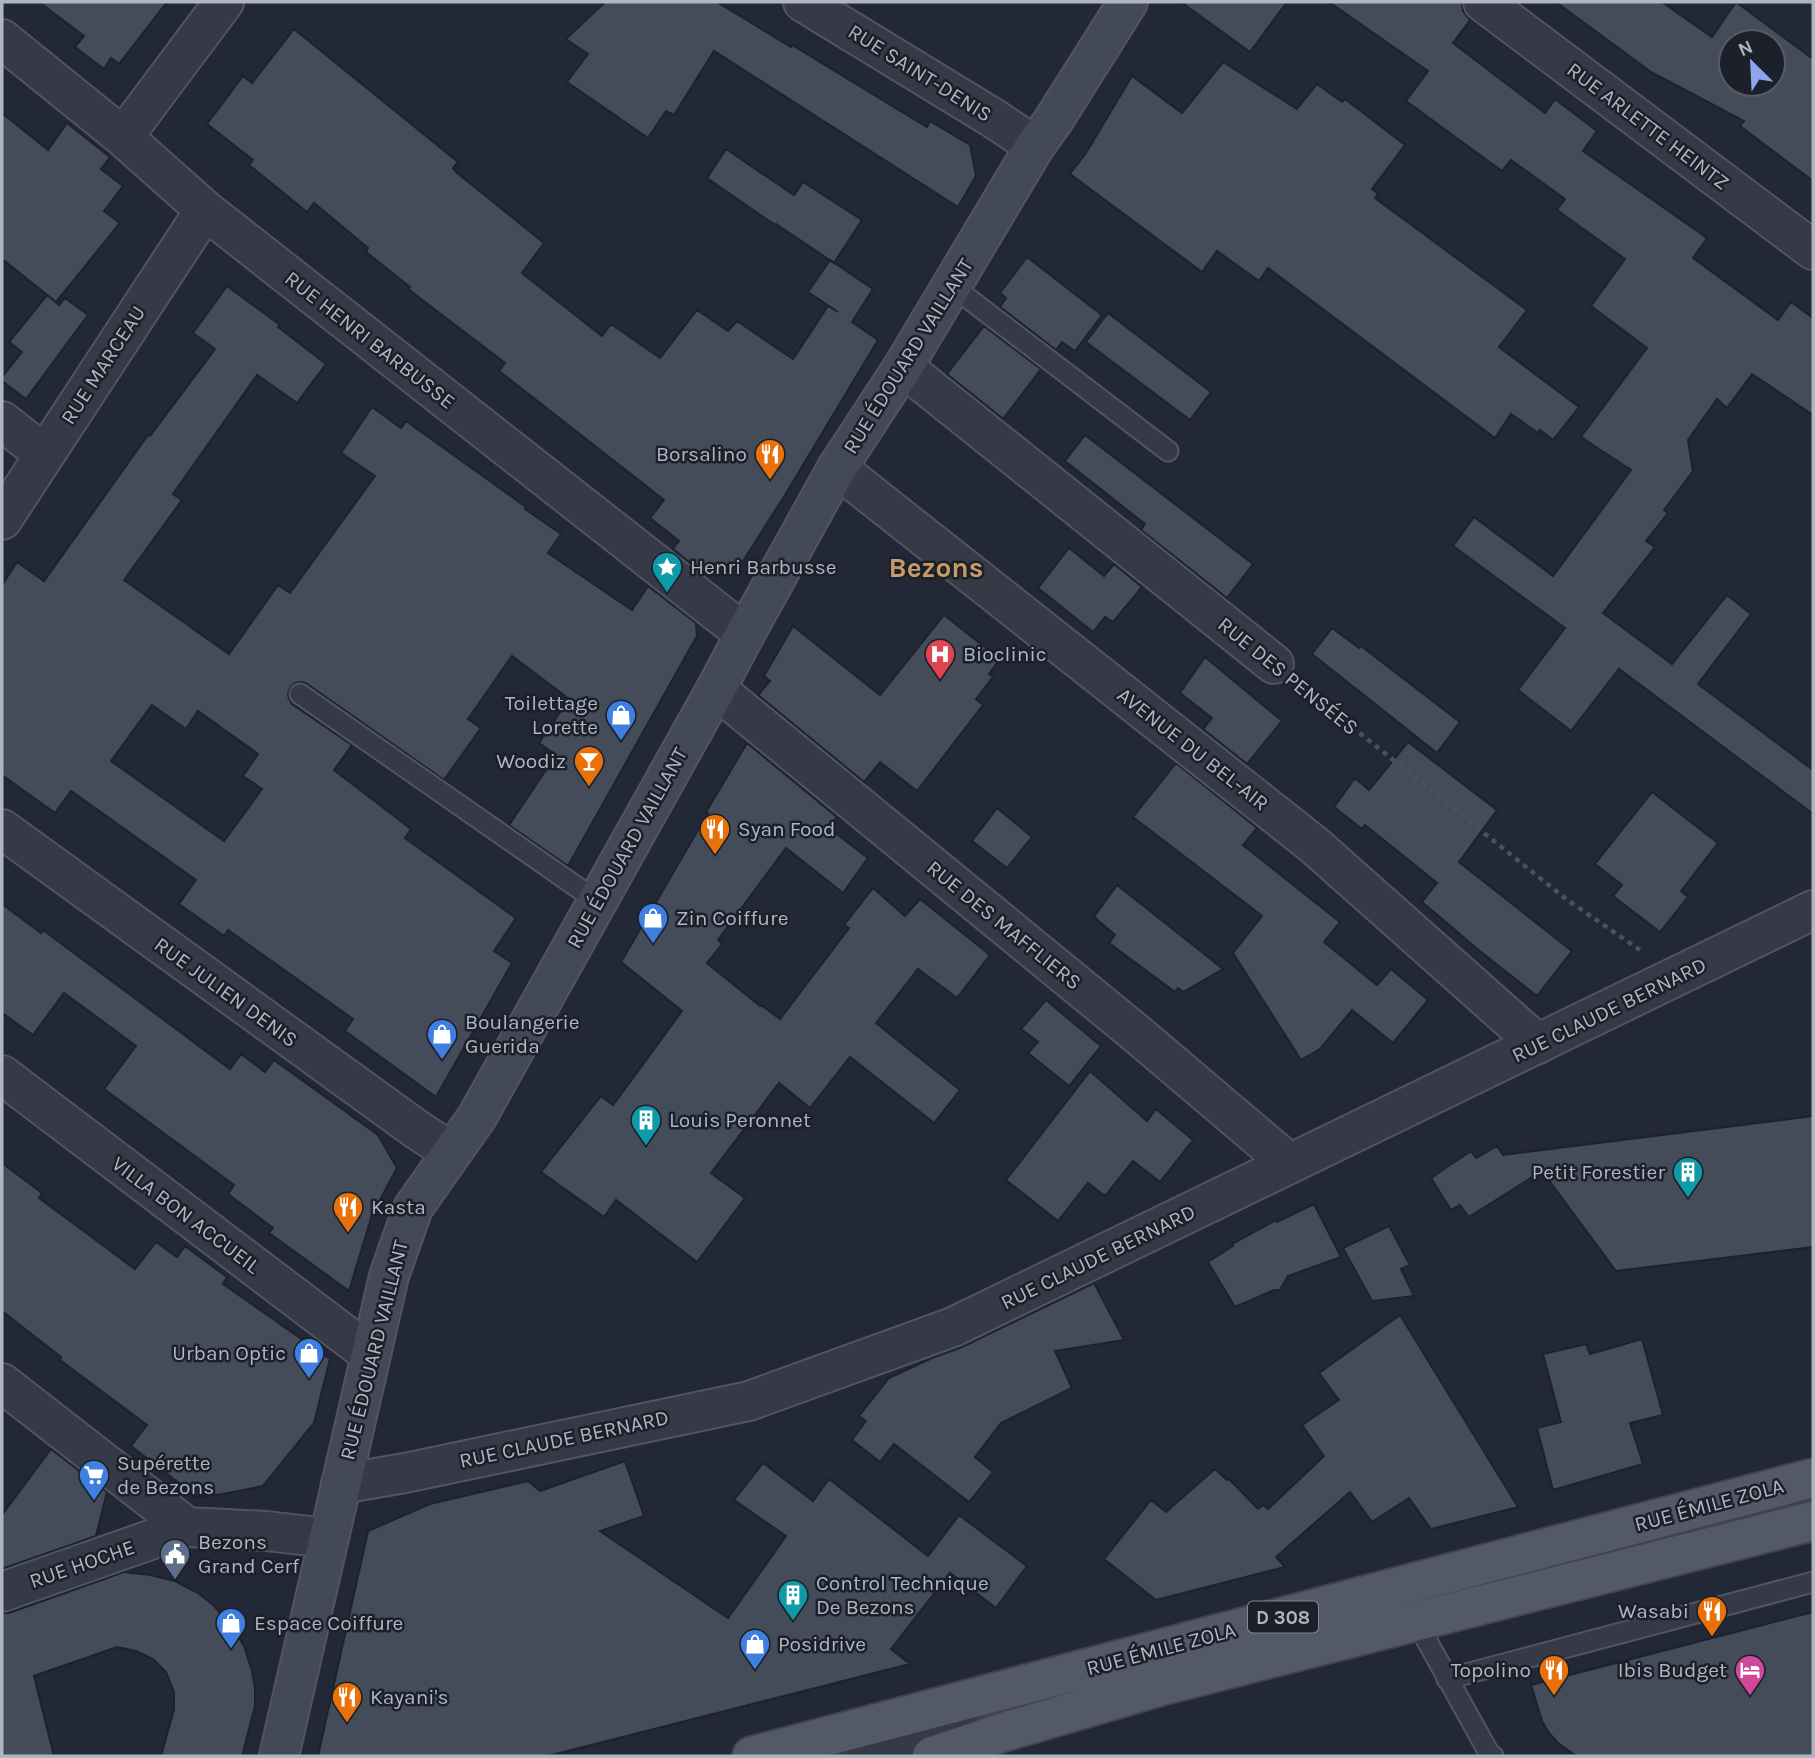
<svg xmlns="http://www.w3.org/2000/svg" width="1815" height="1758" viewBox="0 0 1815 1758" font-family="Karla,sans-serif">
  <rect width="100%" height="100%" fill="#222835"/>
  <!-- building -->
  <path fill="#444b59" stroke="#1d222c" stroke-width="2" fill-rule="evenodd" d="M 39,2 L 167,2 L 119,64 L 111,58 L 104,69 L 75,47 L 84,36 Z
    M 605,2 L 717,2 L 791,47 L 792,45 L 927,127 L 930,121 L 970,145 L 976,176 L 958,207 L 714,51 L 674,115 L 666,111 L 648,138 L 567,82 L 588,54 L 566,39 Z
    M 1181,2 L 1287,2 L 1250,52 Z
    M 1329,2 L 1462,2 L 1463,11 L 1470,20 L 1453,43 L 1545,113 L 1555,99 L 1597,131 L 1583,151 L 1707,238 L 1693,258 L 1778,320 L 1791,302 L 1813,318 L 1813,415 L 1752,374 L 1727,408 L 1717,399 L 1688,440 L 1693,471 L 1664,510 L 1668,513 L 1646,541 L 1655,547 L 1603,613 L 1672,664 L 1727,595 L 1751,614 L 1698,684 L 1813,770 L 1813,814 L 1619,669 L 1571,731 L 1518,690 L 1565,628 L 1453,546 L 1474,517 L 1553,576 L 1631,470 L 1581,437 L 1647,348 L 1591,306 L 1625,259 L 1557,210 L 1565,199 L 1511,160 L 1502,171 L 1406,101 L 1428,71 Z
    M 1556,2 L 1662,2 L 1712,37 L 1736,2 L 1813,59 L 1813,181 L 1740,126 L 1744,121 L 1651,72 ZM 1731,42 L 1773,42 L 1773,84 L 1731,84 Z
    M 294,29 L 458,162 L 453,168 L 456,172 L 544,243 L 522,273 L 602,336 L 611,324 L 660,358 L 697,310 L 728,331 L 737,321 L 793,359 L 828,306 L 838,312 L 808,292 L 830,260 L 873,289 L 852,322 L 878,340 L 785,495 L 738,569 L 703,573 L 673,549 L 679,541 L 650,518 L 664,500 L 499,371 L 505,363 L 408,289 L 410,287 L 366,252 L 368,248 L 314,203 L 307,212 L 249,165 L 253,160 L 207,124 L 243,76 L 252,83 Z
    M 1223,62 L 1297,109 L 1317,84 L 1342,102 L 1345,99 L 1405,145 L 1372,189 L 1378,194 L 1375,198 L 1527,310 L 1499,347 L 1579,407 L 1553,440 L 1540,430 L 1538,433 L 1511,414 L 1495,438 L 1268,268 L 1259,281 L 1217,251 L 1202,272 L 1070,174 L 1086,153 L 1132,76 L 1182,113 Z
    M 2,113 L 48,150 L 67,123 L 110,157 L 101,169 L 123,186 L 104,211 L 120,223 L 56,302 L 2,259 Z
    M 726,149 L 794,195 L 803,182 L 862,220 L 834,263 L 776,224 L 775,225 L 707,178 Z
    M 1027,257 L 1102,315 L 1075,351 L 1062,342 L 1056,350 L 1000,307 L 1006,298 L 1000,293 Z
    M 227,286 L 280,325 L 278,327 L 326,364 L 297,403 L 257,375 L 173,494 L 182,500 L 124,580 L 229,654 L 278,585 L 290,593 L 375,476 L 341,453 L 372,407 L 401,428 L 406,421 L 526,507 L 525,509 L 561,534 L 548,553 L 632,610 L 648,586 L 696,623 L 697,636 L 568,866 L 509,825 L 556,755 L 539,743 L 569,699 L 512,656 L 468,719 L 481,728 L 444,780 L 307,684 L 302,682 L 295,683 L 290,688 L 288,694 L 289,699 L 292,704 L 352,745 L 334,770 L 411,829 L 405,838 L 516,918 L 494,951 L 512,963 L 436,1097 L 345,1031 L 353,1019 L 228,930 L 224,936 L 179,904 L 196,880 L 71,791 L 55,813 L 2,775 L 2,585 L 17,562 L 44,581 L 148,435 L 150,436 L 215,349 L 193,333 ZM 152,705 L 186,729 L 198,711 L 258,754 L 243,776 L 262,789 L 224,841 L 111,761 Z
    M 47,295 L 59,305 L 65,298 L 88,315 L 26,399 L 2,381 L 2,377 L 22,352 L 9,342 Z
    M 1108,313 L 1211,392 L 1190,420 L 1086,342 Z
    M 984,326 L 1041,369 L 1003,419 L 947,374 Z
    M 1085,435 L 1253,564 L 1227,598 L 1141,530 L 1145,524 L 1065,461 Z
    M 1069,548 L 1104,576 L 1114,564 L 1142,587 L 1113,622 L 1105,617 L 1093,632 L 1038,588 Z
    M 944,615 L 1000,659 L 989,674 L 993,677 L 976,699 L 983,705 L 917,791 L 880,762 L 864,782 L 758,695 L 770,681 L 764,676 L 793,626 L 880,695 Z
    M 1332,628 L 1359,648 L 1361,646 L 1460,722 L 1437,753 L 1312,654 Z
    M 1205,657 L 1282,721 L 1247,764 L 1203,729 L 1212,718 L 1180,693 Z
    M 1408,742 L 1497,810 L 1459,862 L 1572,951 L 1537,996 L 1481,952 L 1422,902 L 1437,883 L 1365,825 L 1362,829 L 1334,807 L 1355,778 L 1369,790 Z
    M 747,743 L 837,817 L 829,828 L 868,858 L 843,893 L 786,848 L 718,940 L 722,944 L 707,963 L 760,1006 L 761,1005 L 780,1019 L 849,928 L 844,925 L 873,888 L 905,916 L 920,899 L 990,955 L 957,998 L 918,969 L 876,1023 L 960,1090 L 934,1123 L 850,1057 L 810,1108 L 779,1083 L 711,1173 L 745,1198 L 697,1262 L 616,1200 L 604,1217 L 541,1172 L 601,1096 L 613,1105 L 682,1011 L 621,962 L 708,813 L 706,812 Z
    M 1176,763 L 1257,828 L 1243,845 L 1340,922 L 1324,942 L 1377,985 L 1391,969 L 1428,1000 L 1393,1043 L 1352,1010 L 1320,1049 L 1301,1060 L 1233,953 L 1262,916 L 1133,817 Z
    M 1652,792 L 1718,843 L 1681,891 L 1688,897 L 1660,932 L 1613,896 L 1622,885 L 1595,864 Z
    M 997,808 L 1032,837 L 1007,868 L 972,841 Z
    M 1117,885 L 1198,949 L 1223,969 L 1183,992 L 1178,988 L 1175,992 L 1109,943 L 1115,935 L 1094,917 Z
    M 2,904 L 41,933 L 43,930 L 230,1069 L 241,1054 L 265,1072 L 274,1060 L 378,1135 L 397,1168 L 372,1215 L 349,1291 L 269,1233 L 273,1228 L 228,1194 L 234,1185 L 104,1089 L 136,1046 L 64,993 L 33,1035 L 2,1013 Z
    M 1046,1000 L 1101,1046 L 1069,1086 L 1028,1053 L 1038,1042 L 1021,1029 Z
    M 1090,1071 L 1147,1121 L 1156,1109 L 1193,1140 L 1160,1182 L 1133,1161 L 1105,1196 L 1088,1183 L 1058,1221 L 1006,1180 Z
    M 1813,1116 L 1813,1247 L 1616,1271 L 1542,1171 L 1469,1217 L 1460,1205 L 1451,1210 L 1431,1178 L 1471,1151 L 1476,1158 L 1497,1146 L 1503,1155 Z
    M 2,1163 L 42,1193 L 39,1198 L 135,1269 L 156,1242 L 177,1257 L 185,1246 L 227,1277 L 223,1284 L 330,1359 L 314,1423 L 263,1486 L 223,1494 L 197,1497 L 131,1446 L 147,1425 L 60,1360 L 61,1357 L 2,1311 Z
    M 1314,1204 L 1341,1257 L 1288,1276 L 1280,1290 L 1274,1290 L 1235,1307 L 1208,1262 L 1233,1246 L 1232,1244 L 1276,1220 L 1277,1222 Z
    M 1389,1226 L 1410,1265 L 1401,1269 L 1414,1296 L 1372,1301 L 1343,1248 Z
    M 1094,1283 L 1124,1340 L 1055,1351 L 1072,1388 L 1001,1423 L 975,1457 L 993,1472 L 969,1502 L 894,1444 L 880,1462 L 852,1440 L 866,1421 L 859,1416 L 889,1378 L 932,1358 L 962,1347 Z
    M 1400,1315 L 1518,1507 L 1431,1529 L 1409,1498 L 1372,1522 L 1350,1492 L 1276,1557 L 1285,1567 L 1156,1600 L 1104,1559 L 1151,1500 L 1166,1512 L 1215,1469 L 1227,1480 L 1229,1479 L 1258,1509 L 1263,1505 L 1268,1509 L 1324,1456 L 1302,1425 L 1339,1400 L 1319,1373 Z
    M 1642,1339 L 1663,1415 L 1630,1423 L 1643,1464 L 1553,1490 L 1537,1428 L 1561,1422 L 1543,1354 L 1586,1344 L 1590,1354 Z
    M 51,1449 L 107,1492 L 96,1536 L 2,1569 L 2,1515 Z
    M 625,1461 L 644,1516 L 600,1531 L 728,1618 L 786,1536 L 734,1500 L 763,1463 L 813,1501 L 829,1479 L 928,1556 L 959,1515 L 1027,1566 L 996,1608 L 950,1573 L 891,1649 L 910,1664 L 548,1756 L 318,1756 L 368,1531 L 430,1504 L 528,1481 L 540,1491 Z
    M 124,1572 L 150,1575 L 175,1581 L 198,1593 L 212,1604 L 230,1623 L 244,1646 L 252,1671 L 255,1688 L 255,1706 L 242,1756 L 161,1756 L 174,1709 L 174,1692 L 166,1672 L 153,1659 L 136,1651 L 117,1647 L 34,1676 L 54,1756 L 2,1756 L 2,1613 L 9,1613 Z
    M 1813,1612 L 1813,1756 L 1576,1756 L 1558,1743 L 1549,1733 L 1542,1721 L 1531,1685 Z"/>
  <g fill="none" stroke-linecap="round" stroke-linejoin="round">
    <!-- lane casing -->
    <g stroke="#505560" stroke-width="23">
      <path id="lane" d="M 952,286 L 1168,451
        M 300,694 L 597,901
        M 1416,1621 L 1489,1753 L 1493,1756
        M 1447,1679 L 1813,1582"/>
    </g>
    <!-- street casing -->
    <g stroke="#505560" stroke-width="42">
      <path id="street" d="M 803,2 L 993,118 L 1035,146
        M 1483,2 L 1813,250
        M 2,39 L 123,137 L 205,210 L 745,634
        M 123,137 L 224,2
        M 903,367 L 1274,664
        M 2,421 L 44,454
        M 837,468 L 1314,845 L 1538,1044
        M 2,520 L 205,210
        M 716,689 L 1137,1034 L 1290,1164
        M 2,829 L 416,1129 L 451,1152
        M 2,1075 L 370,1354
        M 2,1383 L 187,1527
        M 341,1484 L 405,1473 L 749,1401 L 953,1327 L 1813,910
        M 2,1592 L 187,1527 L 266,1531 L 328,1538
        M 849,1756 L 889,1746 L 960,1710"/>
    </g>
    <!-- secondary casing -->
    <g stroke="#505560" stroke-width="42">
      <path id="secondary" d="M 279,1756 L 389,1276 L 413,1208 L 477,1117 L 716,689 L 745,634 L 837,468 L 903,367 L 1035,146 L 1053,121 L 1128,2"/>
    </g>
    <!-- primary casing -->
    <g stroke="#3f444f" stroke-width="42">
      <path id="primary" d="M 752,1756 L 1813,1478
        M 932,1756 L 1007,1731 L 1161,1686 L 1813,1521"/>
    </g>
    <!-- path -->
    <path stroke="#465358" stroke-width="4.5" stroke-dasharray="5 5" stroke-linecap="butt" d="M 1305,689 L 1566,899 L 1640,950"/>
    <!-- lane -->
    <use href="#lane" stroke="#353a46" stroke-width="19"/>
    <!-- street -->
    <use href="#street" stroke="#353a46" stroke-width="38"/>
    <!-- secondary -->
    <use href="#secondary" stroke="#444958" stroke-width="38"/>
    <!-- primary -->
    <use href="#primary" stroke="#535966" stroke-width="38"/>
  </g>
  <!-- icons -->
  <defs>
    <g id="restaurant-pin" transform="scale(1.575)"><path d="M0 17L-7.5 6A9.5 9.5 0 1 1 7.5 6Z" fill="#e8710a" stroke="#1b202a"/><path d="M-5-6h1v4h1v-4h1v4h1v-4h1v5L-1.5 .5V6h-2V.5L-5-1ZM5-6V6H3V1.5H1.5Q1.5-4 5-6Z" fill="#fff"/></g>
    <g id="sight-pin" transform="scale(1.575)"><path d="M0 17L-7.5 6A9.5 9.5 0 1 1 7.5 6Z" fill="#0f9aa8" stroke="#1b202a"/><path d="M0-6L1.8-2.2L6-1.7L2.9 1.2L3.7 5.4L0 3.3L-3.7 5.4L-2.9 1.2L-6-1.7L-1.8-2.2Z" fill="#fff"/></g>
    <g id="hospital-pin" transform="scale(1.575)"><path d="M0 17L-7.5 6A9.5 9.5 0 1 1 7.5 6Z" fill="#e0444e" stroke="#1b202a"/><path d="M-5-5h3v3.5h4V-5h3V5h-3V1.5h-4V5h-3Z" fill="#fff"/></g>
    <g id="shop-pin" transform="scale(1.575)"><path d="M0 17L-7.5 6A9.5 9.5 0 1 1 7.5 6Z" fill="#3f7fe0" stroke="#1b202a"/><path d="M-5-2.5h2.3a2.7 3.5 0 0 1 5.4 0H5L5.5 6h-11ZM-1.5-2.5h3a1.5 2.3 0 0 0-3 0Z" fill="#fff"/></g>
    <g id="bar-pin" transform="scale(1.575)"><path d="M0 17L-7.5 6A9.5 9.5 0 1 1 7.5 6Z" fill="#e8710a" stroke="#1b202a"/><path d="M-6-5H6L.8 .8V4.5H3.5V6h-7V4.5H-.8V.8Z" fill="#fff"/></g>
    <g id="building-pin" transform="scale(1.575)"><path d="M0 17L-7.5 6A9.5 9.5 0 1 1 7.5 6Z" fill="#0f9aa8" stroke="#1b202a"/><path d="M-4-6H4V6H1V3H-1V6H-4ZM-2.5-4.3h1.7v1.8h-1.7ZM.8-4.3h1.7v1.8H.8ZM-2.5-1h1.7V.8h-1.7ZM.8-1h1.7V.8H.8Z" fill="#fff"/></g>
    <g id="supermarket-pin" transform="scale(1.575)"><path d="M0 17L-7.5 6A9.5 9.5 0 1 1 7.5 6Z" fill="#3f7fe0" stroke="#1b202a"/><path d="M-6-5.5h2.5l.6 2H6L4.5 2H-2.5L-4.4-4H-6ZM-1.5 3.2a1.3 1.3 0 1 0 .1 0ZM3 3.2a1.3 1.3 0 1 0 .1 0Z" fill="#fff"/></g>
    <g id="civic-pin" transform="scale(1.575)"><path d="M0 17L-7.5 6A9.5 9.5 0 1 1 7.5 6Z" fill="#5c6f8a" stroke="#1b202a"/><path d="M-.6-6.5H3V-4.5H.6V-3L4-1V1h2V6H-6V1h2V-1L-.6-3ZM-1.2 2.5V6h2.4V2.5Z" fill="#fff"/></g>
    <g id="hotel-pin" transform="scale(1.575)"><path d="M0 17L-7.5 6A9.5 9.5 0 1 1 7.5 6Z" fill="#d1479c" stroke="#1b202a"/><path d="M-6-4.5h1.5V1H6V5H4.5V3h-9V5H-6ZM-4 0a1.8 1.8 0 1 1 3.6 0ZM.5 0V-2.5h3Q6-2.5 6 0Z" fill="#fff"/></g>
  </defs>
  <g fill-rule="evenodd">
    <use href="#restaurant-pin" x="770" y="454"/>
    <use href="#sight-pin" x="667" y="567"/>
    <use href="#hospital-pin" x="940" y="654"/>
    <use href="#shop-pin" x="621" y="715"/>
    <use href="#bar-pin" x="589" y="761"/>
    <use href="#restaurant-pin" x="715" y="829"/>
    <use href="#shop-pin" x="653" y="918"/>
    <use href="#shop-pin" x="442" y="1034"/>
    <use href="#building-pin" x="646" y="1120"/>
    <use href="#building-pin" x="1688" y="1172"/>
    <use href="#restaurant-pin" x="348" y="1207"/>
    <use href="#shop-pin" x="309" y="1353"/>
    <use href="#supermarket-pin" x="94" y="1475"/>
    <use href="#civic-pin" x="175" y="1554"/>
    <use href="#building-pin" x="793" y="1595"/>
    <use href="#restaurant-pin" x="1712" y="1611"/>
    <use href="#shop-pin" x="231" y="1623"/>
    <use href="#shop-pin" x="755" y="1644"/>
    <use href="#restaurant-pin" x="1554" y="1670"/>
    <use href="#hotel-pin" x="1750" y="1670"/>
    <use href="#restaurant-pin" x="347" y="1697"/>
  </g>
  <g text-anchor="middle" stroke-width="5" stroke-linejoin="round" paint-order="stroke">
    <!-- shield labels -->
    <rect fill="#1b202a" stroke="#838894" stroke-width="2" x="1248" y="1601.5" width="70" height="31" rx="5"/>
    <g font-size="19" font-weight="bold" fill="#b0b5c2">
      <text x="1283" y="1624">D 308</text>
    </g>
    <!-- street labels -->
    <g font-size="21" fill="#b0b5c2" stroke="#1b202a">
      <text transform="translate(920 73) rotate(32)" y="7">RUE SAINT-DENIS</text>
      <text transform="translate(1648 126) rotate(37)" y="7">RUE ARLETTE HEINTZ</text>
      <text transform="translate(370 340) rotate(38)" y="7">RUE HENRI BARBUSSE</text>
      <text transform="translate(908 356) rotate(-58)" y="7">RUE ÉDOUARD VAILLANT</text>
      <text transform="translate(103 365) rotate(-57)" y="7">RUE MARCEAU</text>
      <text transform="translate(1288 676) rotate(39)" y="7">RUE DES PENSÉES</text>
      <text transform="translate(1193 749) rotate(38)" y="7">AVENUE DU BEL-AIR</text>
      <text transform="translate(627 848) rotate(-61)" y="7">RUE ÉDOUARD VAILLANT</text>
      <text transform="translate(1004 925) rotate(39)" y="7">RUE DES MAFFLIERS</text>
      <text transform="translate(226 992) rotate(36)" y="7">RUE JULIEN DENIS</text>
      <text transform="translate(1609 1010) rotate(-26)" y="7">RUE CLAUDE BERNARD</text>
      <text transform="translate(186 1215) rotate(37)" y="7">VILLA BON ACCUEIL</text>
      <text transform="translate(1098 1257) rotate(-26)" y="7">RUE CLAUDE BERNARD</text>
      <text transform="translate(374 1350) rotate(-76)" y="7">RUE ÉDOUARD VAILLANT</text>
      <text transform="translate(564 1439) rotate(-12)" y="7">RUE CLAUDE BERNARD</text>
      <text transform="translate(1709 1505) rotate(-15)" y="7">RUE ÉMILE ZOLA</text>
      <text transform="translate(82 1564) rotate(-19)" y="7">RUE HOCHE</text>
      <text transform="translate(1161 1649) rotate(-15)" y="7">RUE ÉMILE ZOLA</text>
    </g>
    <!-- poi labels -->
    <g font-size="21" fill="#b0b5c2" stroke="#1b202a" text-anchor="start">
      <text x="747" y="461" text-anchor="end">Borsalino</text>
      <text x="690" y="574">Henri Barbusse</text>
      <text x="963" y="661">Bioclinic</text>
      <text x="598" y="710" text-anchor="end">Toilettage<tspan x="598" dy="24">Lorette</tspan></text>
      <text x="566" y="768" text-anchor="end">Woodiz</text>
      <text x="738" y="836">Syan Food</text>
      <text x="676" y="925">Zin Coiffure</text>
      <text x="465" y="1029">Boulangerie<tspan x="465" dy="24">Guerida</tspan></text>
      <text x="669" y="1127">Louis Peronnet</text>
      <text x="1665" y="1179" text-anchor="end">Petit Forestier</text>
      <text x="371" y="1214">Kasta</text>
      <text x="286" y="1360" text-anchor="end">Urban Optic</text>
      <text x="117" y="1470">Supérette<tspan x="117" dy="24">de Bezons</tspan></text>
      <text x="198" y="1549">Bezons<tspan x="198" dy="24">Grand Cerf</tspan></text>
      <text x="816" y="1590">Control Technique<tspan x="816" dy="24">De Bezons</tspan></text>
      <text x="1689" y="1618" text-anchor="end">Wasabi</text>
      <text x="254" y="1630">Espace Coiffure</text>
      <text x="778" y="1651">Posidrive</text>
      <text x="1531" y="1677" text-anchor="end">Topolino</text>
      <text x="1727" y="1677" text-anchor="end">Ibis Budget</text>
      <text x="370" y="1704">Kayani's</text>
    </g>
    <!-- district labels -->
    <g font-size="28" font-weight="bold" fill="#c79a66" stroke="#1b202a">
      <text x="936" y="577">Bezons</text>
    </g>
  </g>
  <!-- border -->
  <rect width="1815" height="1758" fill="none" stroke="#b0b5c2" stroke-width="7"/>
  <!-- north arrow -->
  <g transform="translate(1752 63) rotate(336)"><circle r="33" fill="#1b202a" stroke="#575c67" stroke-width="2"/>
  <path d="M0-5L12 26L0 18L-12 26Z" fill="#8ba6ec"/>
  <text y="-10" font-size="19" font-weight="bold" text-anchor="middle" fill="#b0b5c2">N</text>
  </g>
</svg>
